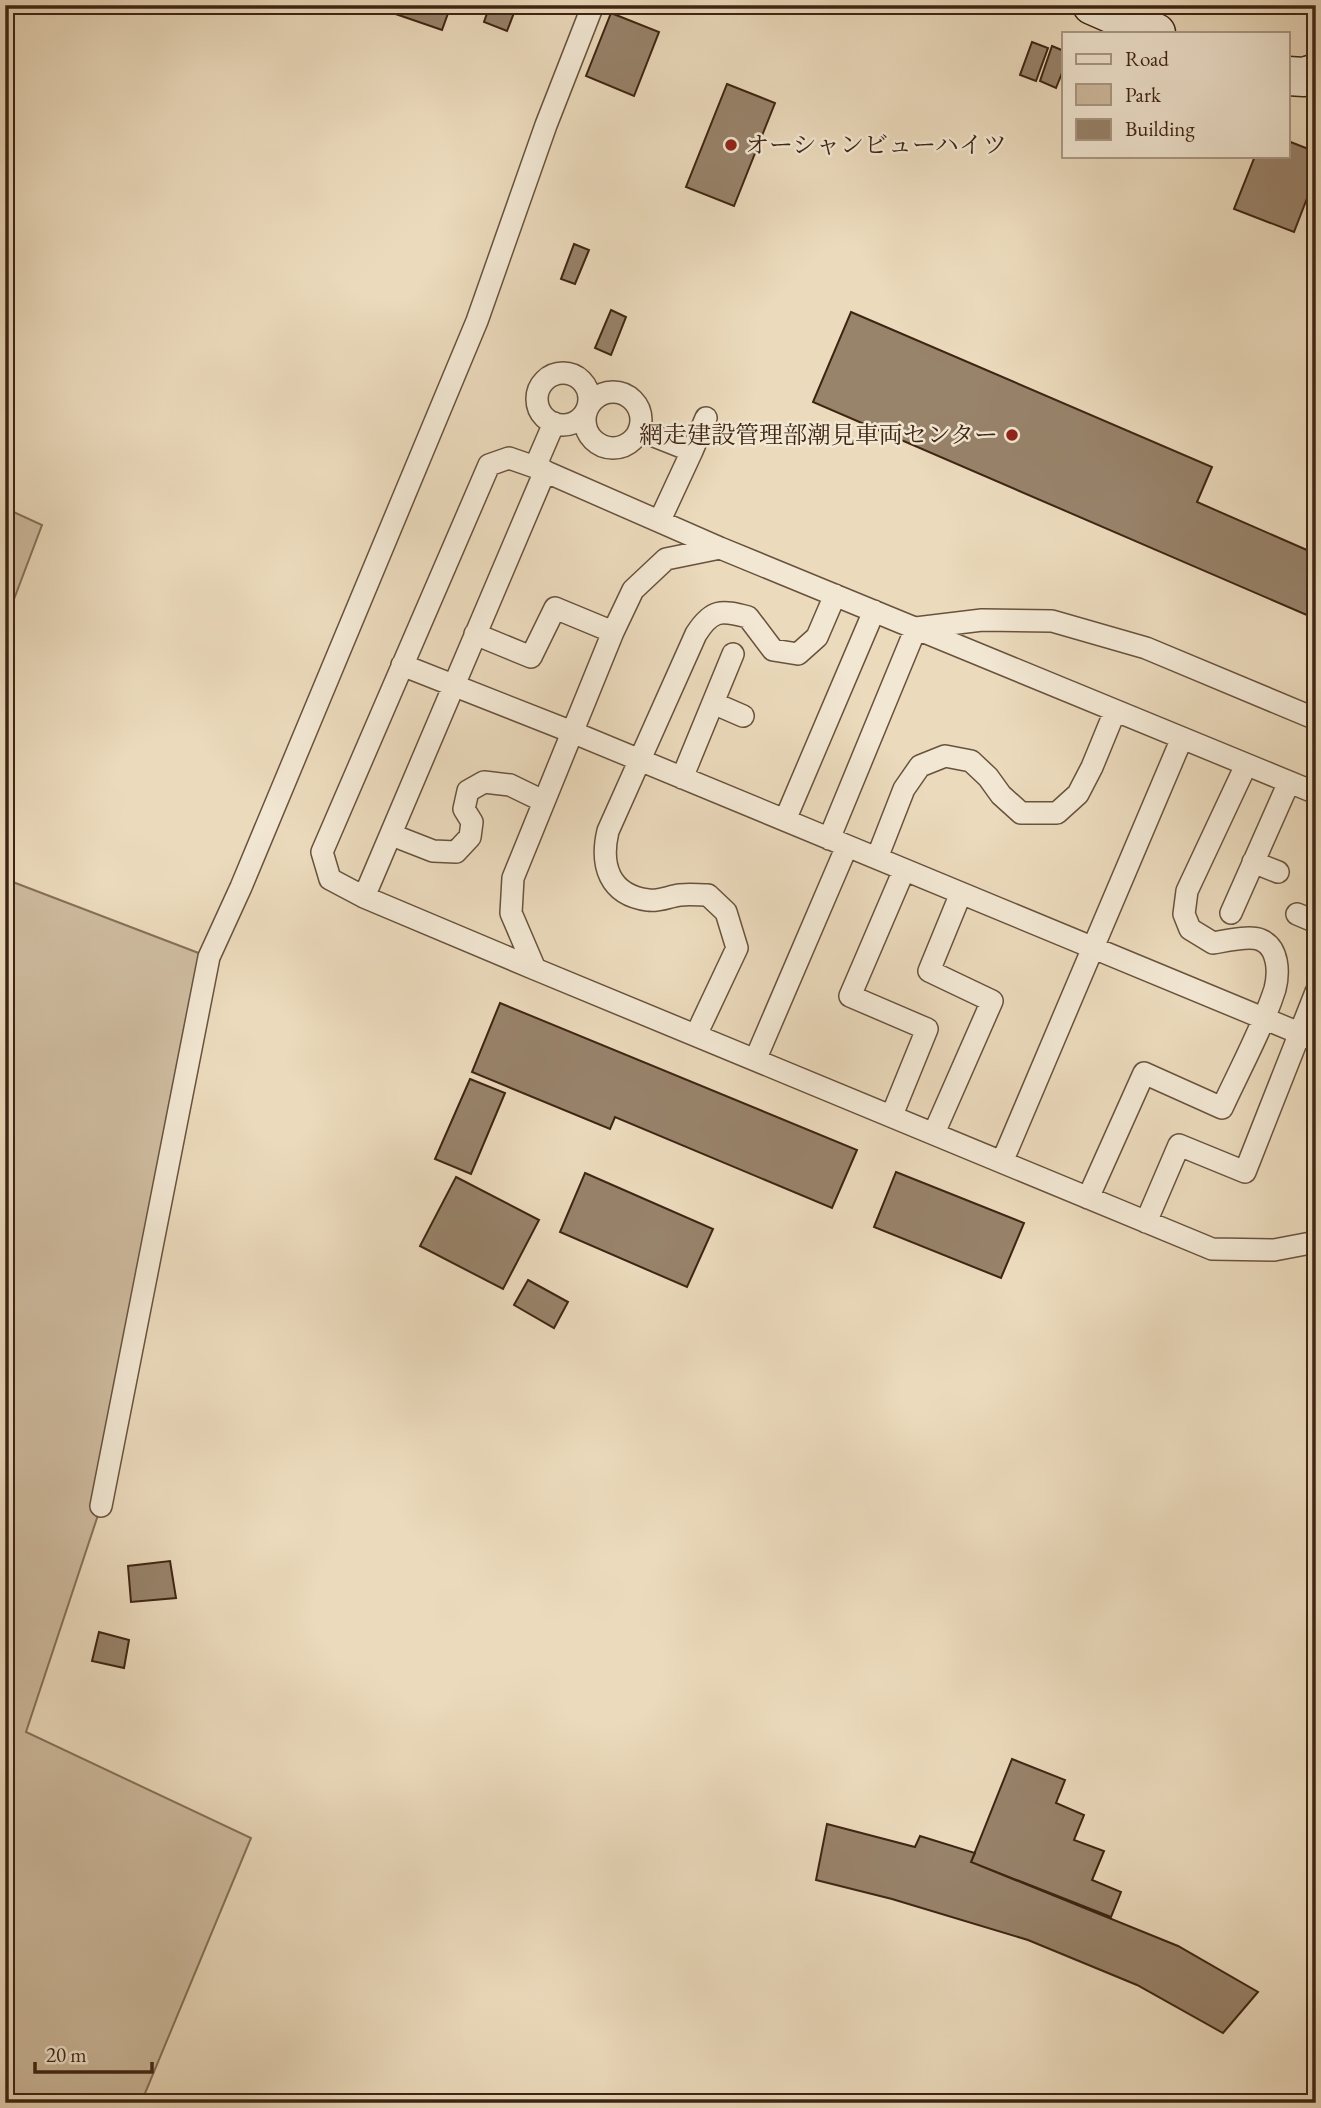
<svg xmlns="http://www.w3.org/2000/svg" width="1321" height="2108" viewBox="0 0 1321 2108" font-family="'EB Garamond','Noto Serif JP',serif">
  <rect width="100%" height="100%" fill="#ebdabc"/>
  <filter id="stains"><feTurbulence type="fractalNoise" baseFrequency=".00286" numOctaves="4"/><feColorMatrix values="0 0 0 0 .2 0 0 0 0 .09 0 0 0 0 .02 0 0 0 .5 -.17"/></filter>
  <radialGradient id="worn" r=".72"><stop offset=".6" stop-color="#630" stop-opacity="0"/><stop offset="1" stop-color="#630" stop-opacity=".3"/></radialGradient>
  <!-- green -->
  <path fill="#cebb9f" stroke="#867059" stroke-width="2" d="M 5,508 L 42,525 L 5,623 Z
    M 5,879 L 209,957 L 101,1506 L 26,1732 L 251,1838 L 141,2103 L 5,2103 Z"/>
  <!-- building -->
  <path fill="#98836b" stroke="#3e2413" stroke-width="2" d="M 385,5 L 451,5 L 442,30 L 384,10 Z
    M 490,5 L 517,5 L 507,31 L 484,22 Z
    M 611,13 L 659,32 L 634,96 L 586,76 Z
    M 1032,42 L 1048,48 L 1036,81 L 1020,75 Z
    M 1052,46 L 1064,51 L 1064,68 L 1056,88 L 1040,81 Z
    M 727,84 L 775,103 L 734,206 L 686,187 Z
    M 1288,141 L 1316,152 L 1316,175 L 1294,232 L 1234,209 L 1255,156 L 1288,156 Z
    M 574,244 L 589,250 L 575,284 L 561,279 Z
    M 611,310 L 626,317 L 611,355 L 595,348 Z
    M 851,312 L 1212,467 L 1197,502 L 1316,554 L 1316,619 L 813,402 Z
    M 500,1003 L 857,1150 L 832,1208 L 615,1117 L 610,1129 L 472,1072 Z
    M 470,1079 L 505,1093 L 471,1174 L 435,1159 Z
    M 896,1172 L 1024,1223 L 1001,1278 L 874,1227 Z
    M 585,1173 L 713,1229 L 687,1287 L 560,1232 Z
    M 456,1177 L 539,1220 L 503,1289 L 420,1246 Z
    M 528,1280 L 568,1302 L 554,1328 L 514,1305 Z
    M 170,1561 L 176,1598 L 131,1602 L 128,1566 Z
    M 99,1632 L 129,1640 L 124,1668 L 92,1661 Z
    M 1012,1759 L 1065,1780 L 1056,1803 L 1084,1815 L 1074,1840 L 1104,1851 L 1092,1880 L 1121,1892 L 1111,1917 L 971,1862 Z
    M 827,1824 L 915,1847 L 920,1836 L 975,1853 L 971,1862 L 1178,1946 L 1258,1992 L 1223,2033 L 1137,1985 L 1028,1940 L 892,1899 L 816,1880 Z"/>
  <g fill="none" stroke-linecap="round" stroke-linejoin="round">
    <!-- lane casing -->
    <g stroke="#69523d" stroke-width="24">
      <path id="lane" d="M537 399a26 26 0 1 1 52 0a26 26 0 1 1-52 0Z
        M585 420a28 28 0 1 1 56 0a28 28 0 1 1-56 0Z
        M 639,430 L 692,451 L 660,520
        M 692,451 L 706,418
        M 535,467 L 554,423
        M 720,548 L 666,559 L 633,590 L 613,632 L 513,878 L 511,913 L 535,969 L 1212,1249 L 1274,1250 L 1316,1242
        M 475,634 L 531,657 L 555,608 L 613,632
        M 402,665 L 572,732 L 1316,1040
        M 713,703 L 743,716
        M 682,778 L 733,654
        M 785,820 L 874,611
        M 392,835 L 433,851 L 456,852 L 470,837 L 472,822 L 464,809 L 468,791 L 484,782 L 510,785 L 543,801
        M 829,839 L 916,628 L 982,620 L 1052,621 L 1146,648 L 1316,719
        M 877,858 L 904,789 L 920,766 L 945,756 L 971,761 L 988,777 L 1001,795 L 1021,813 L 1057,813 L 1078,794 L 1092,767 L 1115,711
        M 1253,862 L 1278,872
        M 364,897 L 545,471
        M 1231,913 L 1289,782
        M 1297,914 L 1316,922
        M 535,969 L 364,897 L 330,879 L 322,852 L 489,465 L 509,458 L 535,467 L 720,548 L 1316,793
        M 696,1035 L 737,948 L 726,912 L 708,895 C 699,895 689,894 680,895 C 670,896 658,902 648,900 C 609,895 600,865 608,831 L 696,634 C 712,609 721,610 748,617 L 773,650 L 798,654 L 817,637 L 835,595
        M 756,1058 L 847,846
        M 892,1115 L 927,1029 L 850,996 L 904,870
        M 934,1133 L 992,1001 L 929,971 L 961,893
        M 1002,1162 L 1182,738
        M 1088,1198 L 1144,1073 L 1222,1108 C 1239,1071 1263,1027 1275,989 C 1279,973 1279,948 1261,940 C 1250,935 1225,941 1213,943 L 1190,929 L 1184,914 L 1187,891 L 1246,765
        M 1146,1222 L 1179,1145 L 1245,1172 L 1316,992
        M 101,1506 L 209,957 L 241,887 L 477,321 L 546,125 L 593,5"/>
    </g>
    <!-- secondary casing -->
    <g stroke="#3e2413" stroke-width="41">
      <path id="secondary" d="M 1092,5 L 1156,33
        M 1288,76 L 1304,77 L 1316,73"/>
    </g>
    <!-- lane -->
    <use href="#lane" stroke="#f2e7d3" stroke-width="21"/>
    <!-- secondary -->
    <use href="#secondary" stroke="#f2e7d3" stroke-width="38"/>
  </g>
  <!-- markers -->
  <g fill="#8f2418" stroke="#f2e7d3" stroke-width="2.5">
    <circle cx="731" cy="145" r="7"/>
    <circle cx="1012" cy="435" r="7"/>
  </g>
  <g text-anchor="middle" stroke-width="5" stroke-linejoin="round" paint-order="stroke">
    <!-- poi labels -->
    <g font-size="24" fill="#3e2413" stroke="#f2e7d3" text-anchor="start">
      <text x="745" y="153">オーシャンビューハイツ</text>
      <text x="998" y="443" text-anchor="end">網走建設管理部潮見車両センター</text>
    </g>
  </g>
  <!-- margin -->
  <rect width="1321" height="2108" fill="none" stroke="#ebdabc" stroke-width="28"/>
  <rect x="7" y="7" width="1307" height="2094" fill="none" stroke="#3e2413" stroke-width="3.5"/>
  <rect x="14" y="14" width="1293" height="2080" fill="none" stroke="#3e2413" stroke-width="2"/>
  <!-- legend -->
  <rect x="1062" y="32" width="228" height="126" fill="#f2e7d3" stroke="#aa9986" stroke-width="2"/>
  <rect x="1076" y="54" width="35" height="10" fill="#f2e7d3" stroke="#aa9986" stroke-width="2"/>
  <text x="1125" y="66" font-size="21" fill="#3e2413">Road</text>
  <rect x="1076" y="84" width="35" height="21" fill="#cebb9f" stroke="#aa9986" stroke-width="2"/>
  <text x="1125" y="102" font-size="21" fill="#3e2413">Park</text>
  <rect x="1076" y="119" width="35" height="21" fill="#98836b" stroke="#aa9986" stroke-width="2"/>
  <text x="1125" y="136" font-size="21" fill="#3e2413">Building</text>
  <!-- scale -->
  <path d="M35 2062v10h117v-10" fill="none" stroke="#3e2413" stroke-width="3.5"/>
  <text x="46" y="2062" font-size="21" fill="#3e2413" stroke="#f2e7d3" stroke-width="5" paint-order="stroke">20 m</text>
  <rect width="100%" height="100%" filter="url(#stains)"/>
  <rect width="100%" height="100%" fill="url(#worn)"/>
</svg>
